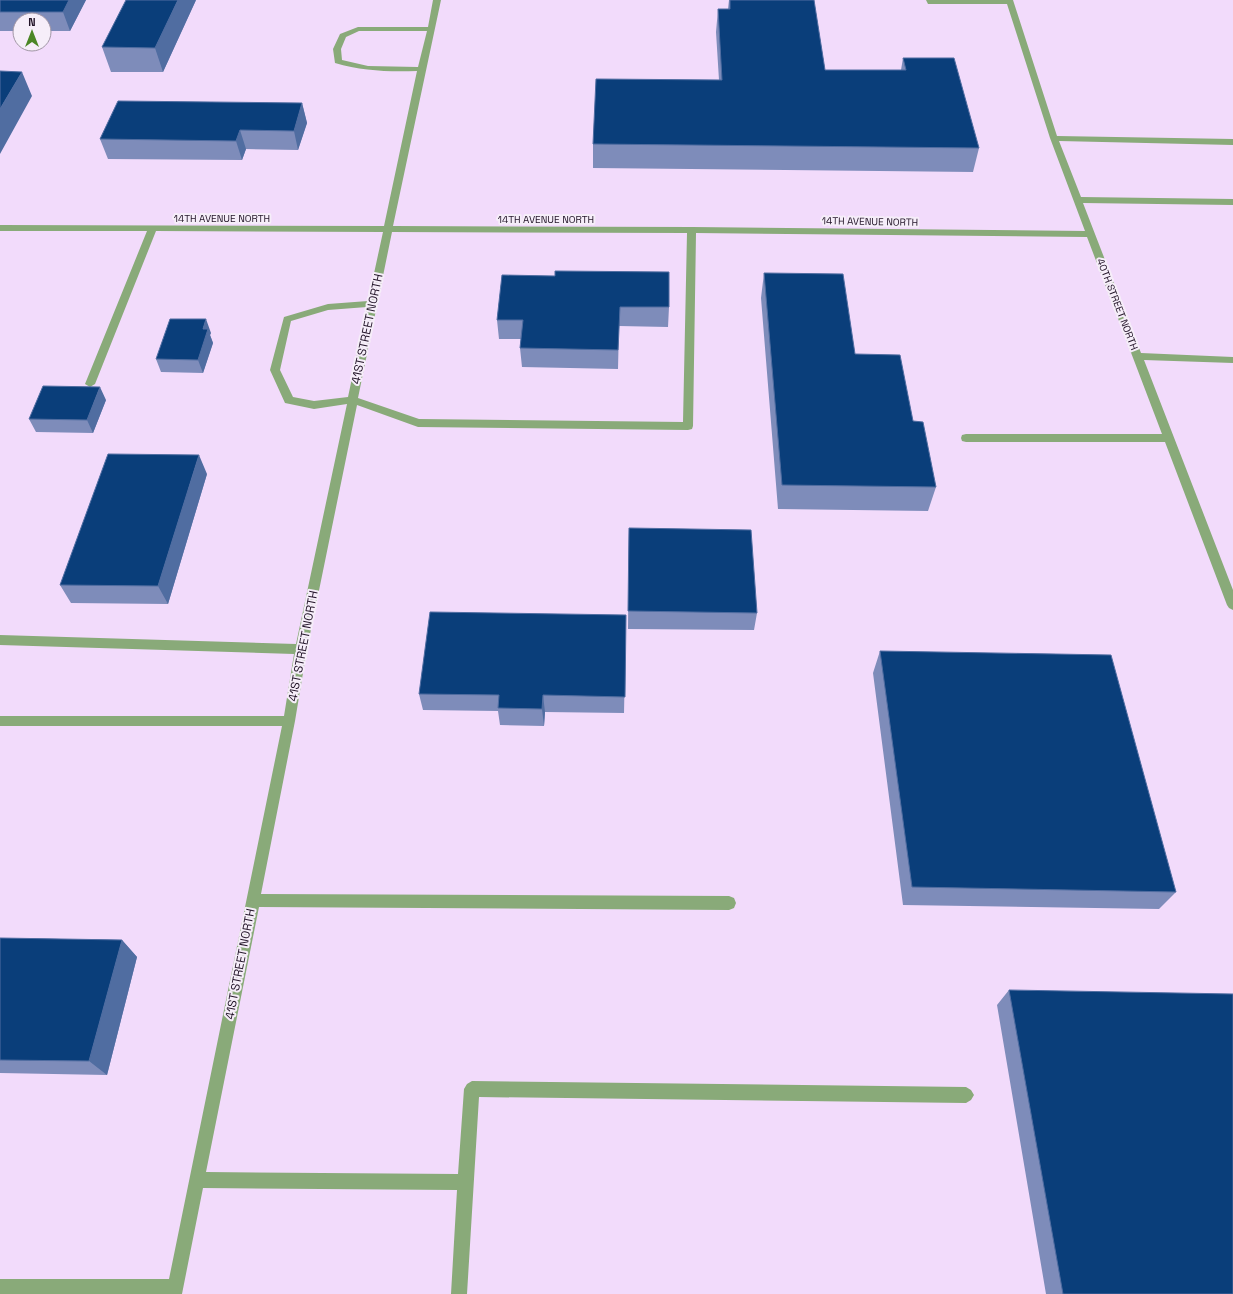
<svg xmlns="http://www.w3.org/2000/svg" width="1233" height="1294" viewBox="0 0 1233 1294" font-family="'Space Grotesk',sans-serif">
  <rect width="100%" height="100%" fill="#f2dbfb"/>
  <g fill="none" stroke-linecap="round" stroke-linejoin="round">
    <!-- minor -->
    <path fill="#89aa79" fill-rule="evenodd" d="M 433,0 L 441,0 L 393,226 L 692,227 L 1085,231 L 1050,138 L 1007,4 L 928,4 L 926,0 L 1013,0 L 1057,136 L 1233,139 L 1233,145 L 1059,141 L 1081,197 L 1233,199 L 1233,205 L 1083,203 L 1141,353 L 1233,357 L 1233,363 L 1144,360 L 1233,590 L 1233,610 L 1229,608 L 1227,605 L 1165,442 L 966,442 L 962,441 L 961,438 L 962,435 L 966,434 L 1162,434 L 1087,237 L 696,233 L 693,426 L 692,429 L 688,430 L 418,427 L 357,405 L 307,649 L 295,721 L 261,894 L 729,896 L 734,898 L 736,903 L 734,908 L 729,910 L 259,907 L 206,1172 L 458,1174 L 464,1089 L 467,1084 L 472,1081 L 966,1087 L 971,1090 L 974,1095 L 971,1100 L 966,1103 L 479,1097 L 467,1294 L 451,1294 L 457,1190 L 203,1188 L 182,1294 L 0,1294 L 0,1279 L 169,1279 L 282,726 L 0,726 L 0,716 L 284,716 L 294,654 L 0,645 L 0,635 L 296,644 L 347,404 L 314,409 L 285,403 L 270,370 L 284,317 L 328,304 L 368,301 L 383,232 L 156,231 L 95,384 L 90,387 L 85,384 L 147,231 L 0,231 L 0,225 L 384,226 L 417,71 C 389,72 362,71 335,63 L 333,49 L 340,34 L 358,27 L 428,27 ZM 359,31 L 427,31 L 418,67 L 368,66 L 342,60 L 341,49 L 346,37 ZM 392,232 L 687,233 L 683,422 L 419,419 L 358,398 ZM 367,307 L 348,397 L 314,401 L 293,397 L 280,370 L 291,321 L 328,310 Z"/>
  </g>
  <!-- wall -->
  <path fill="#7e8cba" d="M 0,0 L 86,0 L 70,31 L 44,31 L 44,20 L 20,20 L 20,31 L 0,31 Z
    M 196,0 L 163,72 L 111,72 L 102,47 Z
    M 729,0 L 814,0 L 825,70 L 901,70 L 903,58 L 979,148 L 973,172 L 593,168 L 593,144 L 719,80 L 716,32 L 718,9 L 728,9 Z
    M 302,103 L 307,123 L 298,150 L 246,149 L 242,160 L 108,159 L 100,139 Z
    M 764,273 L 855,354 L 913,421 L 936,487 L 928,511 L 778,509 L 761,298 Z
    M 502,275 L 669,307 L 668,327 L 619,326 L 618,369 L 522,367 L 520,348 L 521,339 L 499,339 L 497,320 Z
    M 211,333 L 210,335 L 213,343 L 203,373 L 161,372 L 156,359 Z
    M 106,400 L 93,433 L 36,432 L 29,419 Z
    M 207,474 L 168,604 L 71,603 L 60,585 Z
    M 629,528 L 757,613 L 754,630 L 628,629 Z
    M 626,615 L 624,713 L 545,712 L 544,726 L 500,725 L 498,711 L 423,710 L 419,694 Z
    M 880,651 L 1176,892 L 1159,909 L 903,905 L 873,673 Z
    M 0,938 L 122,940 L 137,957 L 107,1075 L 0,1073 Z
    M 1009,990 L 1233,1294 L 1046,1294 L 997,1005 Z"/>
  <!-- shaded-wall -->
  <path fill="#506da1" d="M 69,0 L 86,0 L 70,31 L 63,12 Z
    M 178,0 L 196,0 L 163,72 L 155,48 Z
    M 22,72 L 32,96 L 0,154 L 0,109 Z
    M 302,103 L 307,123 L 298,150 L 294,131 Z
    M 240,130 L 246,149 L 242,160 L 236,141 Z
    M 206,319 L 211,333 L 210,335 L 213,343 L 203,373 L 198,360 L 203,329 Z
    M 100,387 L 106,400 L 93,433 L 87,420 Z
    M 199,455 L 207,474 L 168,604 L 158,586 Z
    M 543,695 L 545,712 L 544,726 L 542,709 Z
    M 122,940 L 137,957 L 107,1075 L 89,1061 Z"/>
  <!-- building -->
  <path fill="#0a3e7a" stroke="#506da1" d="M 0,0 L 69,0 L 63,12 L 0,12 Z
    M 126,0 L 178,0 L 155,48 L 102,47 Z
    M 730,0 L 814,0 L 825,70 L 906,70 L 903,58 L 954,58 L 979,148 L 593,144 L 596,79 L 722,80 L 718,9 L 730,9 Z
    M 0,71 L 22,72 L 0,109 Z
    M 118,101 L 302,103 L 294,131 L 240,130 L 236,141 L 100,139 Z
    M 555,271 L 669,272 L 669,307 L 620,307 L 618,350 L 520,348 L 523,320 L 497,320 L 502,275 L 555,276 Z
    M 764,273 L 843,274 L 855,354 L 900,355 L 913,421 L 923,422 L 936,487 L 782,485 Z
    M 170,319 L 206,319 L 203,329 L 208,329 L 198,360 L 156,359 Z
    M 43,386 L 100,387 L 87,420 L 29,419 Z
    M 108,454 L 199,455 L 158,586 L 60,585 Z
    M 629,528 L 751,530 L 757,613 L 628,611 Z
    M 430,612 L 626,615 L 625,697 L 543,695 L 542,709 L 498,708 L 499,695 L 419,694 Z
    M 880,651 L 1111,655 L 1176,892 L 912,887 Z
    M 0,938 L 122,940 L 89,1061 L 0,1060 Z
    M 1009,990 L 1233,994 L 1233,1294 L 1063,1294 Z"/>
  <g text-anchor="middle" stroke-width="4" stroke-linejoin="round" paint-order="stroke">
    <!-- far-street labels -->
    <g font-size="10" fill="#211327" stroke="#f6eef9">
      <text x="222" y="222">14TH AVENUE NORTH</text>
      <text x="546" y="223">14TH AVENUE NORTH</text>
      <text transform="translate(870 221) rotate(1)" y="4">14TH AVENUE NORTH</text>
      <text transform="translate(1118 304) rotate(69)" y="4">40TH STREET NORTH</text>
    </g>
    <!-- street labels -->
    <g font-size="12" fill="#211327" stroke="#f6eef9">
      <text transform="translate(367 329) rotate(-78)" y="4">41ST STREET NORTH</text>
      <text transform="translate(303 646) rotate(-79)" y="4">41ST STREET NORTH</text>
      <text transform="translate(240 964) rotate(-79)" y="4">41ST STREET NORTH</text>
    </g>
  </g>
  <!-- north arrow -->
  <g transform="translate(32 32)"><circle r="19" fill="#f6eef9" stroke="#a196a5"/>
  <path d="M0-3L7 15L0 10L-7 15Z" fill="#4b8725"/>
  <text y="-6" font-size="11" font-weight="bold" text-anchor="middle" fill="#211327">N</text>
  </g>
</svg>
